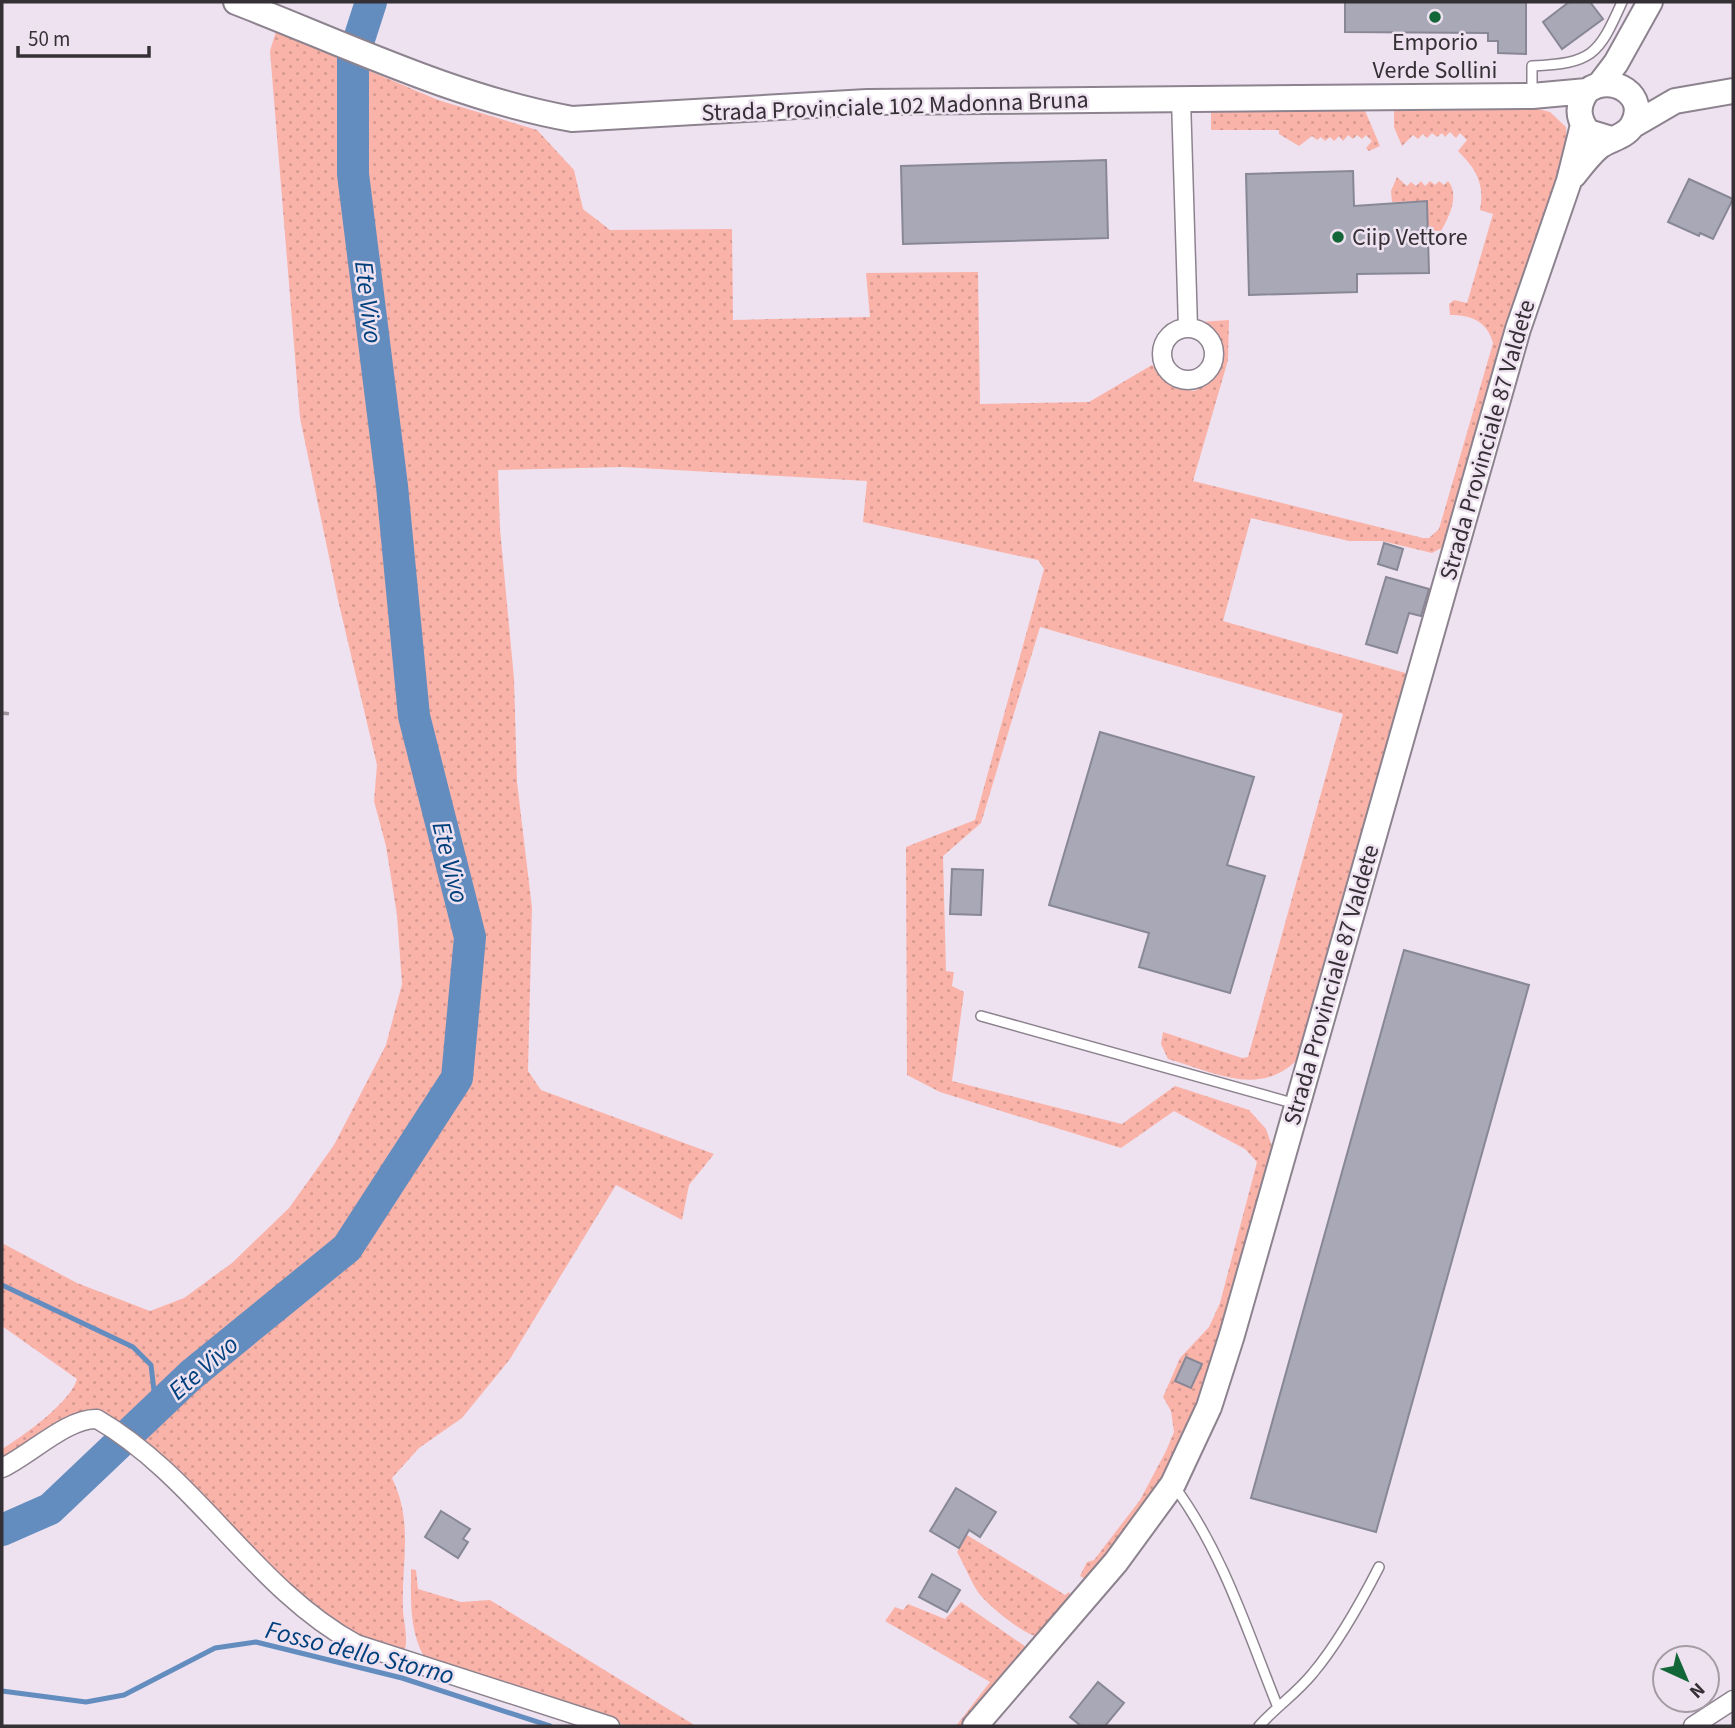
<svg xmlns="http://www.w3.org/2000/svg" width="1735" height="1728" font-family="'Source Sans 3',sans-serif">
<style>
.green{fill:url(#green-dots)}
.lines{fill:none;stroke-linecap:round;stroke-linejoin:round}
.stream{stroke:#648dbf;stroke-width:5}
.river{stroke:#648dbf;stroke-width:32}
.building{fill:#a8a8b7;stroke:#888796;stroke-width:2}
.lane-casing{stroke:#8d838f;stroke-width:12}
.street-casing{stroke:#8d838f;stroke-width:21}
.secondary-casing{stroke:#8d838f;stroke-width:28}
.path{stroke:#9e959f;stroke-width:3.5;stroke-dasharray:7 3.5;stroke-linecap:butt}
.lane{stroke:#fff;stroke-width:9}
.street{stroke:#fff;stroke-width:18}
.secondary{stroke:#fff;stroke-width:24}
.poi-dot{fill:#136637;stroke:#eee2f0;stroke-width:2.5}
.labels{text-anchor:middle;stroke-width:5;stroke-linejoin:round;paint-order:stroke}
.poi-label{font-size:24px;fill:#353035;stroke:#eee2f0}
.street-label{font-size:24px;fill:#353035;stroke:#eee2f0}
.water-label{font-size:26px;font-style:italic;fill:#00407d;stroke:#eee2f0}
</style>
<defs>
<pattern id="green-dots" width="8" height="8" patternUnits="userSpaceOnUse" patternTransform="scale(1.75)"><rect width="8" height="8" fill="#fab3a9"/><path d="M2 2h.1M6 6h.1" fill="none" stroke="#d79a92" stroke-width="1.8" stroke-linecap="round"/></pattern>
</defs>
<rect width="100%" height="100%" fill="#eee2f0"/>
<!-- green -->
<path class="green" d="M276 31 438 100 537 130 574 170 583 209 610 230 732 229 733 320 870 317 866 273 978 272 980 404 1089 402 1152 365 1174 388 1194 391C1216 382 1225 364 1218 341L1199 326V322L1229 320 1228 360 1193 481 1423 538H1429L1439 529 1493 343C1487 321 1471 315 1450 315L1449 304 1454 300 1467 303 1493 214 1480 210C1485 183 1476 169 1458 151L1467 140 1460 133 1456 138 1450 132 1445 137 1442 133 1437 137 1432 133 1427 138 1423 134 1418 139 1413 135 1402 146 1394 127V104L1530 107 1550 112 1566 127 1567 149 1443 547 1432 553 1382 541H1349L1251 518 1223 621 1409 674 1303 1054C1262 1100 1218 1073 1168 1059L1161 1044 1163 1032 1242 1058 1248 1057 1343 714 1040 627 981 823 943 856 946 971 954 972 952 986 964 992 952 1081 1122 1124 1175 1086 1249 1110 1266 1129 1272 1146 1263 1193 1220 1349 1173 1467 1089 1581 1080 1576 1087 1562 1094 1560 1140 1500 1166 1451 1174 1432 1171 1411 1163 1397 1180 1358 1209 1327 1220 1303 1257 1162 1245 1149 1174 1111 1121 1148 940 1092 907 1075 906 847 975 820 1044 569 1038 560 863 522 867 481 622 467 498 470 500 529 514 679 517 782 532 908 528 1071 541 1090 714 1154 689 1185 682 1220 616 1185 510 1359 462 1418 419 1448 392 1478C414 1523 401 1563 403 1611 404 1624 408 1637 405 1649L400 1653 335 1628 100 1416C68 1401 30 1444 2 1458V1449C22 1437 71 1402 77 1379L2 1326V1243L77 1283 150 1311 184 1298 232 1263 289 1208 334 1145 386 1045 402 984 397 915 386 846 374 801 377 765 338 600 300 418 270 51Z
M1211 105 1363 106 1380 146 1369 151 1366 148 1372 141 1366 135 1362 139 1357 135 1353 139 1348 135 1343 141 1339 136 1334 141 1330 137 1325 141 1321 137 1317 140 1312 136 1299 146 1279 134V130H1211Z
M1397 177 1407 186 1411 182 1416 186 1421 181 1425 186 1430 181 1435 185 1439 181 1444 185 1448 181C1460 195 1449 217 1441 231H1428L1427 201 1392 202 1391 191Z
M967 1535 1065 1595 1069 1592 1073 1600 1040 1637C1025 1636 987 1605 978 1592 971 1582 964 1564 957 1552Z
M411 1569 416 1570 418 1589 461 1602 490 1600 696 1726H627L424 1657C409 1629 411 1600 411 1569Z
M961 1602 1029 1649 964 1726H956L990 1682 885 1621 895 1607 903 1610 908 1604 945 1619Z"/>
<g class="lines">
<!-- stream -->
<path class="stream" d="M2 1285 133 1347 151 1365 156 1408
M2 1691 86 1702 124 1695 215 1648 256 1642 402 1678 550 1726"/>
<!-- river -->
<path class="river" d="M2 1530 50 1509 191 1375 347 1248 457 1078 470 937 414 716 392 486 353 174V58L371 2"/>
</g>
<!-- building -->
<path class="building" d="M1345 2H1526V54L1498 53V41H1488V33L1345 32Z
M1569 2H1590L1603 19 1562 49 1543 22Z
M1106 160 1108 238 903 244 901 166Z
M1353 171 1354 206 1427 201 1429 273 1357 274V292L1249 295 1246 174Z
M1689 179 1733 199 1713 239 1700 233 1699 236 1668 222Z
M1384 543 1403 549 1397 570 1378 564Z
M1386 577 1429 589 1421 616 1409 613 1397 653 1366 644Z
M1100 732 1254 777 1227 865 1265 876 1230 993 1139 967 1149 933 1049 905Z
M952 869 983 870 981 915 950 914Z
M1404 950 1529 985 1376 1532 1251 1498Z
M1186 1357 1202 1364 1191 1388 1175 1381Z
M956 1488 996 1512 980 1537 969 1530 959 1548 930 1531Z
M441 1511 470 1529 463 1539 468 1542 458 1558 425 1537Z
M932 1574 960 1590 947 1612 919 1597Z
M1098 1682 1124 1703 1105 1726H1081L1070 1717Z"/>
<g class="lines">
<!-- lane casing -->
<g class="lane-casing">
<path id="lane" d="M1532 94V66C1592 63 1598 56 1622 2
M981 1016 1296 1104
M1174 1486C1222 1551 1247 1630 1277 1705
M1259 1726C1276 1707 1297 1693 1313 1673 1339 1642 1360 1604 1379 1567"/>
</g>
<!-- street casing -->
<g class="street-casing">
<path id="street" d="M1181 99 1188 328
M1162 354a26 26 0 1 1 52 0a26 26 0 1 1-52 0Z
M2 1468C30 1455 67 1418 97 1419 197 1477 255 1589 356 1644L610 1726
M1693 1726 1733 1700"/>
</g>
<!-- secondary casing -->
<g class="secondary-casing">
<path id="secondary" d="M236 2C345 44 455 98 572 119L867 102 1532 96 1587 91
M1600 84 1616 63 1650 2
M1632 126 1675 101 1733 91
M1574 175C1582 165 1590 154 1600 146 1610 139 1625 137 1632 126 1650 96 1612 72 1587 91 1577 105 1577 118 1588 132L1611 139
M975 1726 1116 1562 1173 1484 1209 1407 1232 1335 1518 329 1569 181 1583 125"/>
</g>
<!-- path -->
<path class="path" d="M2 713 11 714"/>
<!-- lane -->
<use href="#lane" class="lane"/>
<!-- street -->
<use href="#street" class="street"/>
<!-- secondary -->
<use href="#secondary" class="secondary"/>
</g>
<!-- markers -->
<g class="poi-dot">
<circle cx="1435" cy="17" r="7"/>
<circle cx="1338" cy="237" r="7"/>
</g>
<g class="labels">
<!-- poi labels -->
<g class="poi-label">
<text x="1435" y="50">Emporio<tspan x="1435" dy="28">Verde Sollini</tspan></text>
<text x="1352" y="245" text-anchor="start">Ciip Vettore</text>
</g>
<!-- street labels -->
<g class="street-label">
<text transform="translate(895 106) rotate(-2)" y="8">Strada Provinciale 102 Madonna Bruna</text>
<text transform="translate(1487 440) rotate(-74)" y="8">Strada Provinciale 87 Valdete</text>
<text transform="translate(1331 985) rotate(-74)" y="8">Strada Provinciale 87 Valdete</text>
</g>
<!-- water labels -->
<g class="water-label">
<text transform="translate(369 302) rotate(83)" y="9">Ete Vivo</text>
<text transform="translate(451 862) rotate(76)" y="9">Ete Vivo</text>
<text transform="translate(203 1367) rotate(-41)" y="9">Ete Vivo</text>
<text transform="translate(360 1652) rotate(14)" y="9">Fosso dello Storno</text>
</g>
</g>
<!-- border -->
<rect width="1735" height="1728" fill="none" stroke="#353035" stroke-width="7"/>
<!-- north arrow -->
<g transform="translate(1686 1679) rotate(136)"><circle r="33" fill="#eee2f0" stroke="#a49ba5" stroke-width="2"/>
<path d="M0-5L12 26L0 18L-12 26Z" fill="#136637"/>
<text y="-10" font-size="19" font-weight="bold" text-anchor="middle" fill="#353035">N</text>
</g>
<!-- scale -->
<path d="M18 46v10h131v-10" fill="none" stroke="#353035" stroke-width="3.5"/>
<text x="28" y="46" font-size="21" fill="#353035" stroke="#eee2f0" stroke-width="5" paint-order="stroke">50 m</text>
</svg>
